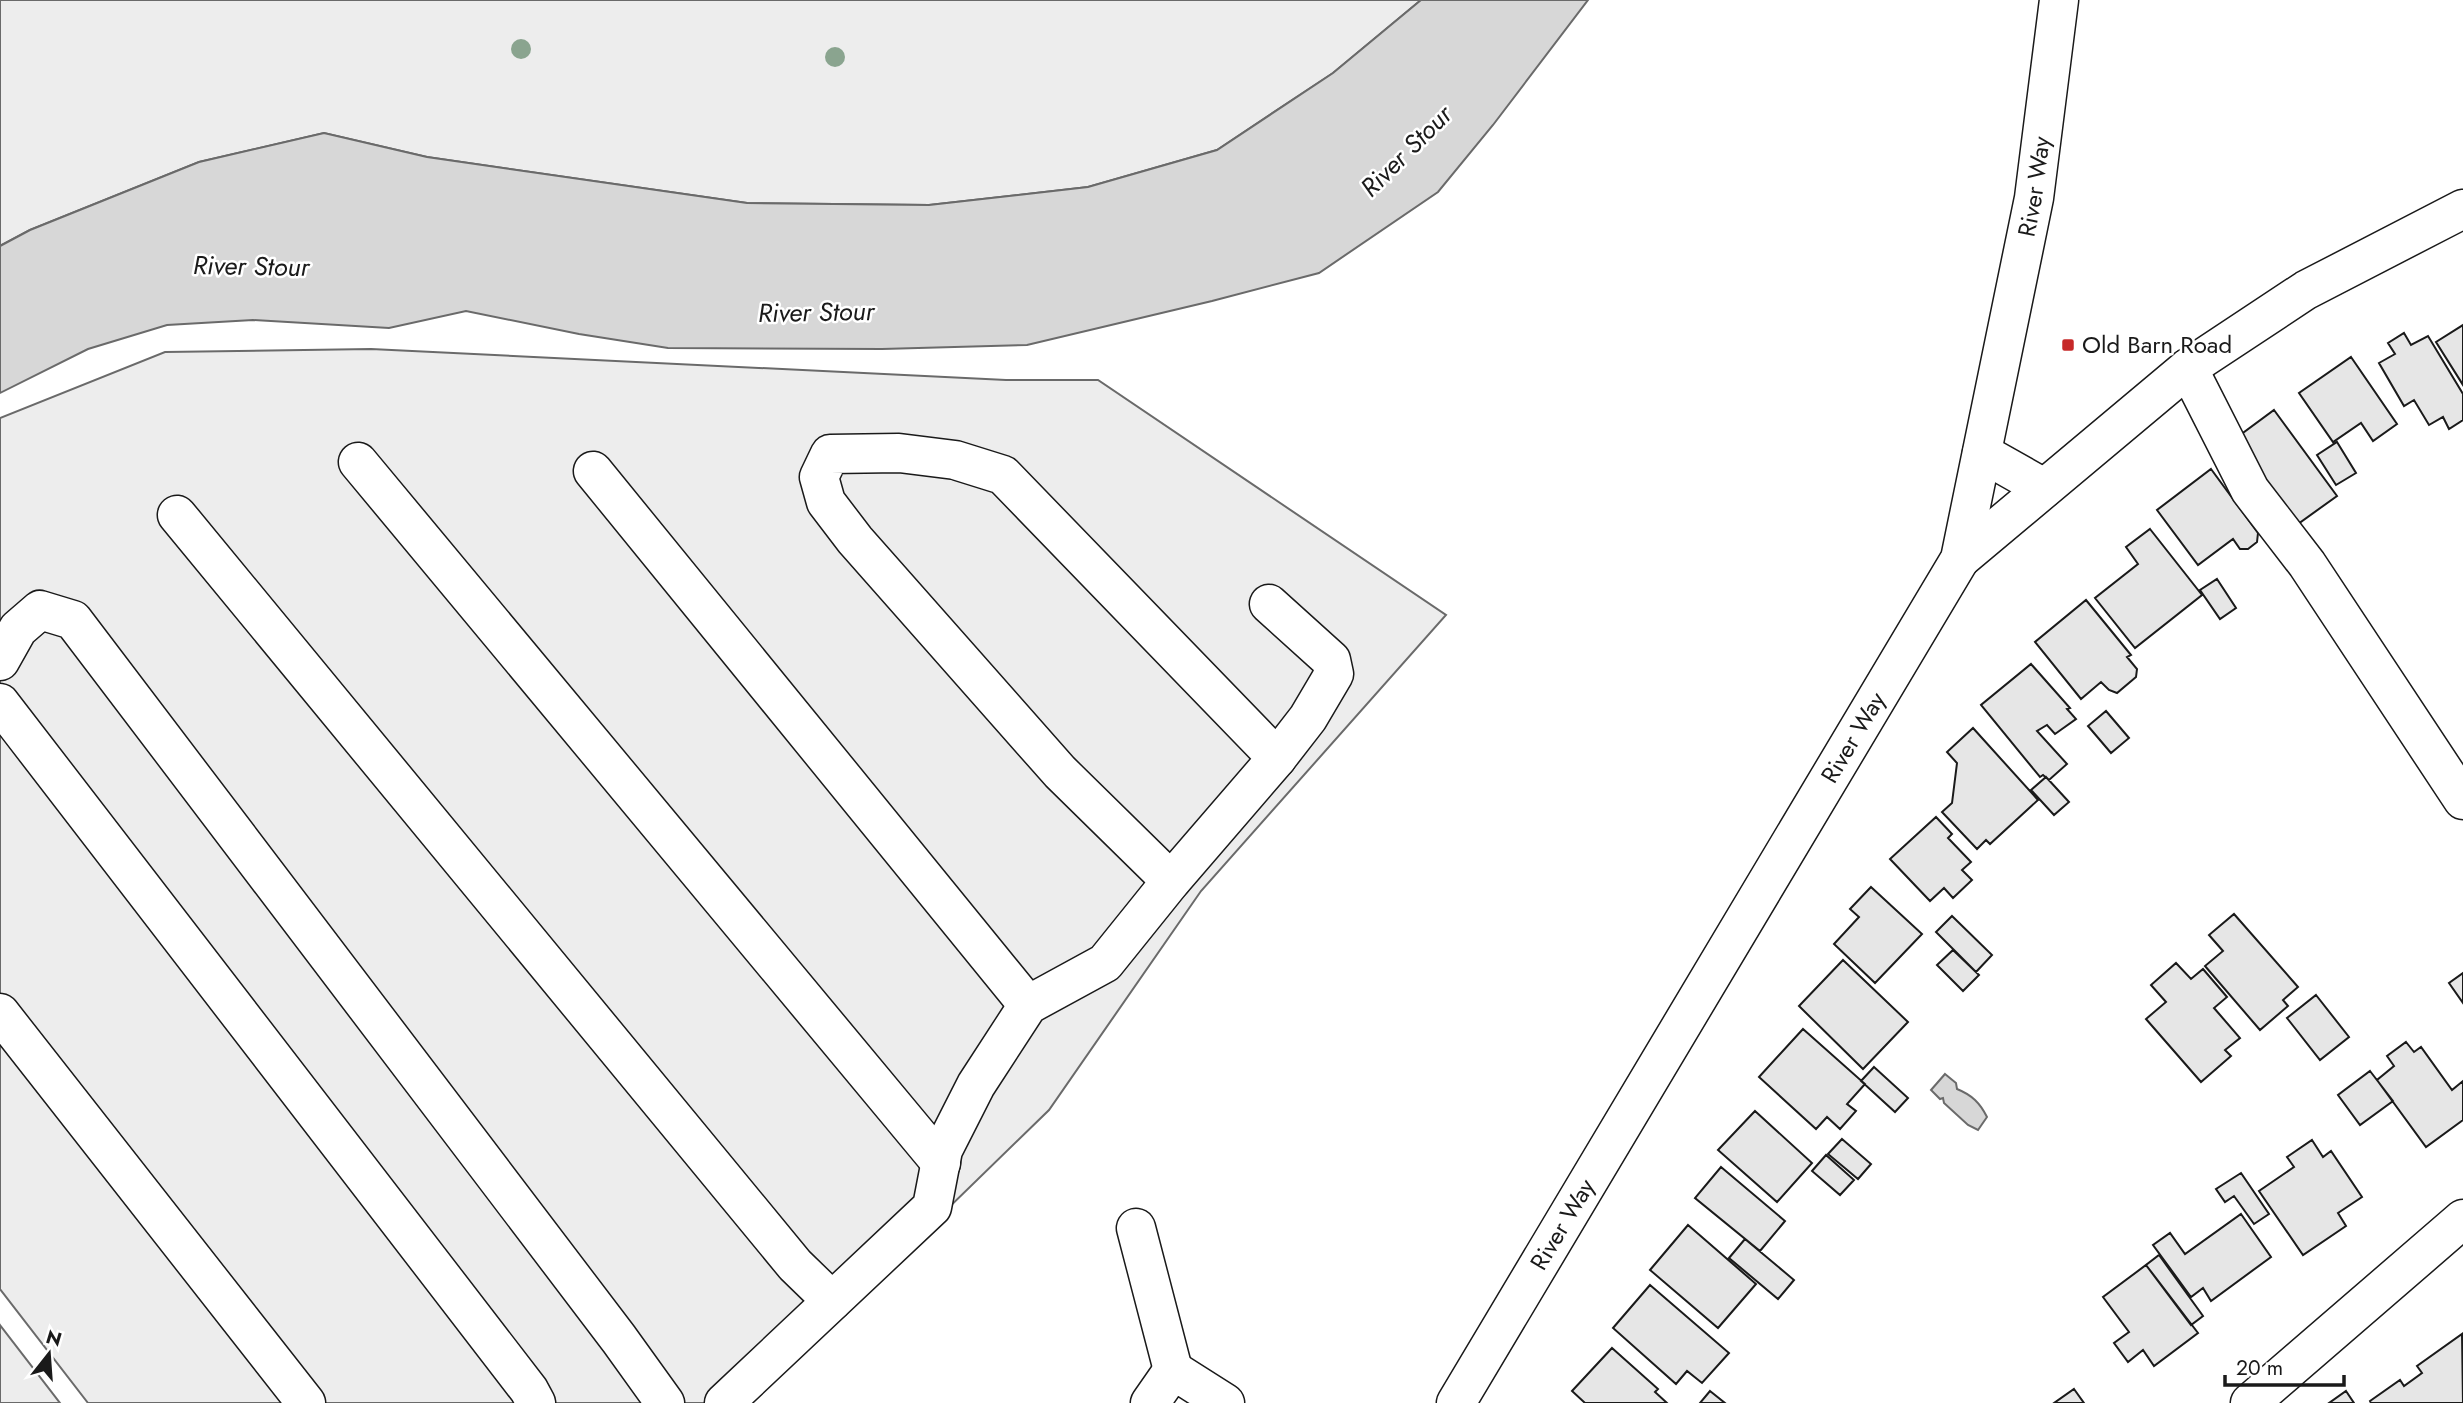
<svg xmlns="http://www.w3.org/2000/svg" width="2463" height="1403" font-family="Jost,sans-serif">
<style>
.built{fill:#ededed;stroke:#6a6a6a;stroke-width:2}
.water{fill:#d7d7d7;stroke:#6a6a6a;stroke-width:2}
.building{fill:#e6e6e6;stroke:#1a1a1a;stroke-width:2}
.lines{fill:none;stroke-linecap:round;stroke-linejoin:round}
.minor-casing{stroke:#1a1a1a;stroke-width:41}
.minor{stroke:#fff;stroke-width:38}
.tree{fill:#8aa48f}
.poi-dot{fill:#c62828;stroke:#fff;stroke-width:2.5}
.labels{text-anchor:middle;stroke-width:5;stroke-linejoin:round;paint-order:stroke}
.street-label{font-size:24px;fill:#1a1a1a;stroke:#fff}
.poi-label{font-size:24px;fill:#1a1a1a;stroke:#fff;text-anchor:start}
.water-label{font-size:26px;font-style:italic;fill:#1a1a1a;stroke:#fff}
</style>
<rect width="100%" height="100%" fill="#fff"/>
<!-- built -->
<path class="built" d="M0 0H1421L1333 73 1217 150 1088 187 929 205 747 203 427 157 324 133 199 162 30 230 0 246Z
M371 349 1006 380H1098L1446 615 1201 891 1049 1110 748 1403H88L0 1289V418L165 352Z
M0 1325 60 1403H0Z"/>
<!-- water -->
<path class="water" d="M1421 0H1588L1493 125 1438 192 1319 273 1212 301 1027 345 882 349 668 348 579 334 466 311 389 328 253 320 167 325 88 349 0 393V246L30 230 199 162 324 133 427 157 747 203 929 205 1088 187 1217 150 1333 73Z
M1945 1074 1956 1083 1957 1089C1972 1095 1980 1103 1987 1117L1978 1130 1968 1125 1944 1103 1943 1098 1940 1099 1931 1090Z"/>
<!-- building -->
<path class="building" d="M2463 325V385L2436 342Z
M2404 333 2411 345 2428 336 2463 394V420L2449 429 2443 417 2429 425 2414 400 2404 406 2379 363 2395 354 2388 343Z
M2351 357 2397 424 2373 441 2361 423 2333 442 2299 393Z
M2274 410 2337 496 2291 529 2228 444Z
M2337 442 2356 473 2336 485 2317 455Z
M2211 469 2258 533 2257 542 2248 549H2240L2233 539 2198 565 2157 510Z
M2150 529 2202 595 2135 648 2095 598 2138 564 2126 547Z
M2217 579 2236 608 2220 619 2200 590Z
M2086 600 2131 655 2127 657 2137 669 2136 677 2117 693 2109 690 2101 682 2081 699 2035 642Z
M2031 664 2070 708 2067 709 2076 719 2055 734 2047 725 2037 731 2067 764 2049 780 2043 775 2040 777 1981 705Z
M2106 711 2129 738 2111 753 2088 726Z
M1973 728 2038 800 1990 844 1986 840 1977 849 1942 812 1952 803 1957 763 1947 752Z
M2046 777 2069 802 2054 815 2031 790Z
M1936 817 1952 834 1948 838 1971 862 1962 870 1972 880 1953 898 1944 888 1930 901 1890 859Z
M1871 887 1922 934 1875 983 1834 944 1859 917 1850 909Z
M2234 914 2298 987 2283 1000 2288 1006 2260 1030 2205 966 2223 951 2209 935Z
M1952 916 1992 955 1976 972 1936 932Z
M1953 950 1979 975 1963 991 1937 965Z
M1843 960 1908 1022 1863 1069 1799 1006Z
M2176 963 2191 979 2203 969 2227 997 2214 1008 2240 1038 2225 1050 2231 1056 2201 1082 2146 1019 2166 1002 2151 985Z
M2463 973V1003L2449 983Z
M2316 995 2349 1037 2320 1060 2287 1018Z
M1803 1029 1865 1084 1847 1104 1856 1111 1840 1129 1827 1117 1816 1129 1759 1077Z
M2406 1042 2414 1052 2421 1047 2452 1090 2463 1081V1120L2426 1147 2377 1080 2394 1066 2387 1056Z
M1874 1067 1908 1098 1895 1112 1861 1081Z
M2370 1071 2393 1101 2360 1125 2338 1095Z
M1755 1111 1812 1163 1777 1202 1718 1150Z
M1842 1139 1871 1164 1858 1179 1828 1154Z
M2312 1140 2323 1157 2331 1151 2362 1197 2338 1213 2346 1226 2303 1255 2259 1191 2294 1167 2287 1157Z
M1826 1155 1854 1180 1840 1195 1812 1171Z
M1721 1167 1785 1221 1760 1251 1695 1198Z
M2241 1173 2269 1214 2254 1224 2234 1196 2225 1202 2216 1189Z
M2241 1214 2271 1257 2211 1301 2203 1288 2191 1297 2153 1245 2170 1233 2185 1254Z
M1688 1225 1756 1284 1718 1328 1650 1270Z
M1745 1239 1794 1280 1778 1299 1729 1258Z
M2159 1255 2203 1316 2191 1325 2146 1265Z
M2146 1265 2198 1333 2154 1366 2143 1350 2128 1362 2114 1343 2129 1332 2103 1297Z
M1650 1285 1729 1353 1702 1383 1687 1371 1676 1384 1613 1328Z
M2462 1334 2463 1403H2371L2370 1401 2400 1380 2404 1386 2422 1373 2417 1366Z
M1612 1348 1658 1389 1655 1392 1667 1403H1585L1572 1391Z
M2074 1389 2084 1403H2054Z
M1710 1391 1725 1403H1700Z
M2346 1391 2354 1403H2329Z"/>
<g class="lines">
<!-- minor casing -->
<g class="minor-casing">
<g id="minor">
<path d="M2188 368 2250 490 2307 564 2463 800"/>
<path d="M1982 453 2044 488"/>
<path d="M358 462 941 1163"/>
<path d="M593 471 1028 1005"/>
<path d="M177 515 795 1265 832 1301"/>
<path d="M1960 559 2188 368 2306 290 2463 209"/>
<path d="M0 661 18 629 40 610 73 620 619 1339 665 1403"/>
<path d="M0 703 529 1390 536 1403"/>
<path d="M1171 881 1060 772 855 540 826 502 819 477 830 454 899 453 955 460 1003 475 1277 758"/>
<path d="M0 1013 306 1403"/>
<path d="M1136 1228 1173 1370"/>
<path d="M724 1403 932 1207 943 1150 976 1085 1028 1005 1105 963 1171 881 1277 758 1308 718 1334 674 1331 660 1269 604"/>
<path d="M1150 1403 1173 1370 1225 1403"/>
<path id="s1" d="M1456 1403 1960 559 2034 198 2059 0"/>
<path d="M2250 1403 2463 1219"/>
</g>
</g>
<!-- minor -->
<use href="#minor" class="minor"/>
</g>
<!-- trees -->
<g class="tree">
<circle cx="521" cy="49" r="10"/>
<circle cx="835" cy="57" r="10"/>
</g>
<!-- markers -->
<rect class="poi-dot" x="2061" y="338" width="14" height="14" rx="3.5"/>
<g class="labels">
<!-- street labels -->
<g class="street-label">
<text dy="8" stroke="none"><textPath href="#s1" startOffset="1363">River Way</textPath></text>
<text dy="8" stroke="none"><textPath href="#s1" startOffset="775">River Way</textPath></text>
<text dy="8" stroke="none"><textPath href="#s1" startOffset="208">River Way</textPath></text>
</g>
<!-- poi labels -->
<g class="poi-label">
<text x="2082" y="353">Old Barn Road</text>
</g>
<!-- water labels -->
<g class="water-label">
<text transform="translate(1406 151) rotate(-45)" y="9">River Stour</text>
<text transform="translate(251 266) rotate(1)" y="9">River Stour</text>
<text transform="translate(816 312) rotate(-1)" y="9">River Stour</text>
</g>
</g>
<!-- north arrow -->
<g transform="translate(49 1354) rotate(17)" stroke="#ffffff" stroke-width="5" paint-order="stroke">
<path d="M0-5L12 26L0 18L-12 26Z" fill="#1a1a1a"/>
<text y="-10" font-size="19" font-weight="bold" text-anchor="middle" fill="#1a1a1a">N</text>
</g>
<!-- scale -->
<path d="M2225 1375v10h119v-10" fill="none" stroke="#1a1a1a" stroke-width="3.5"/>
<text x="2236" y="1375" font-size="21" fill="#1a1a1a" stroke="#ffffff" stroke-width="5" paint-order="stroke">20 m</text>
</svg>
